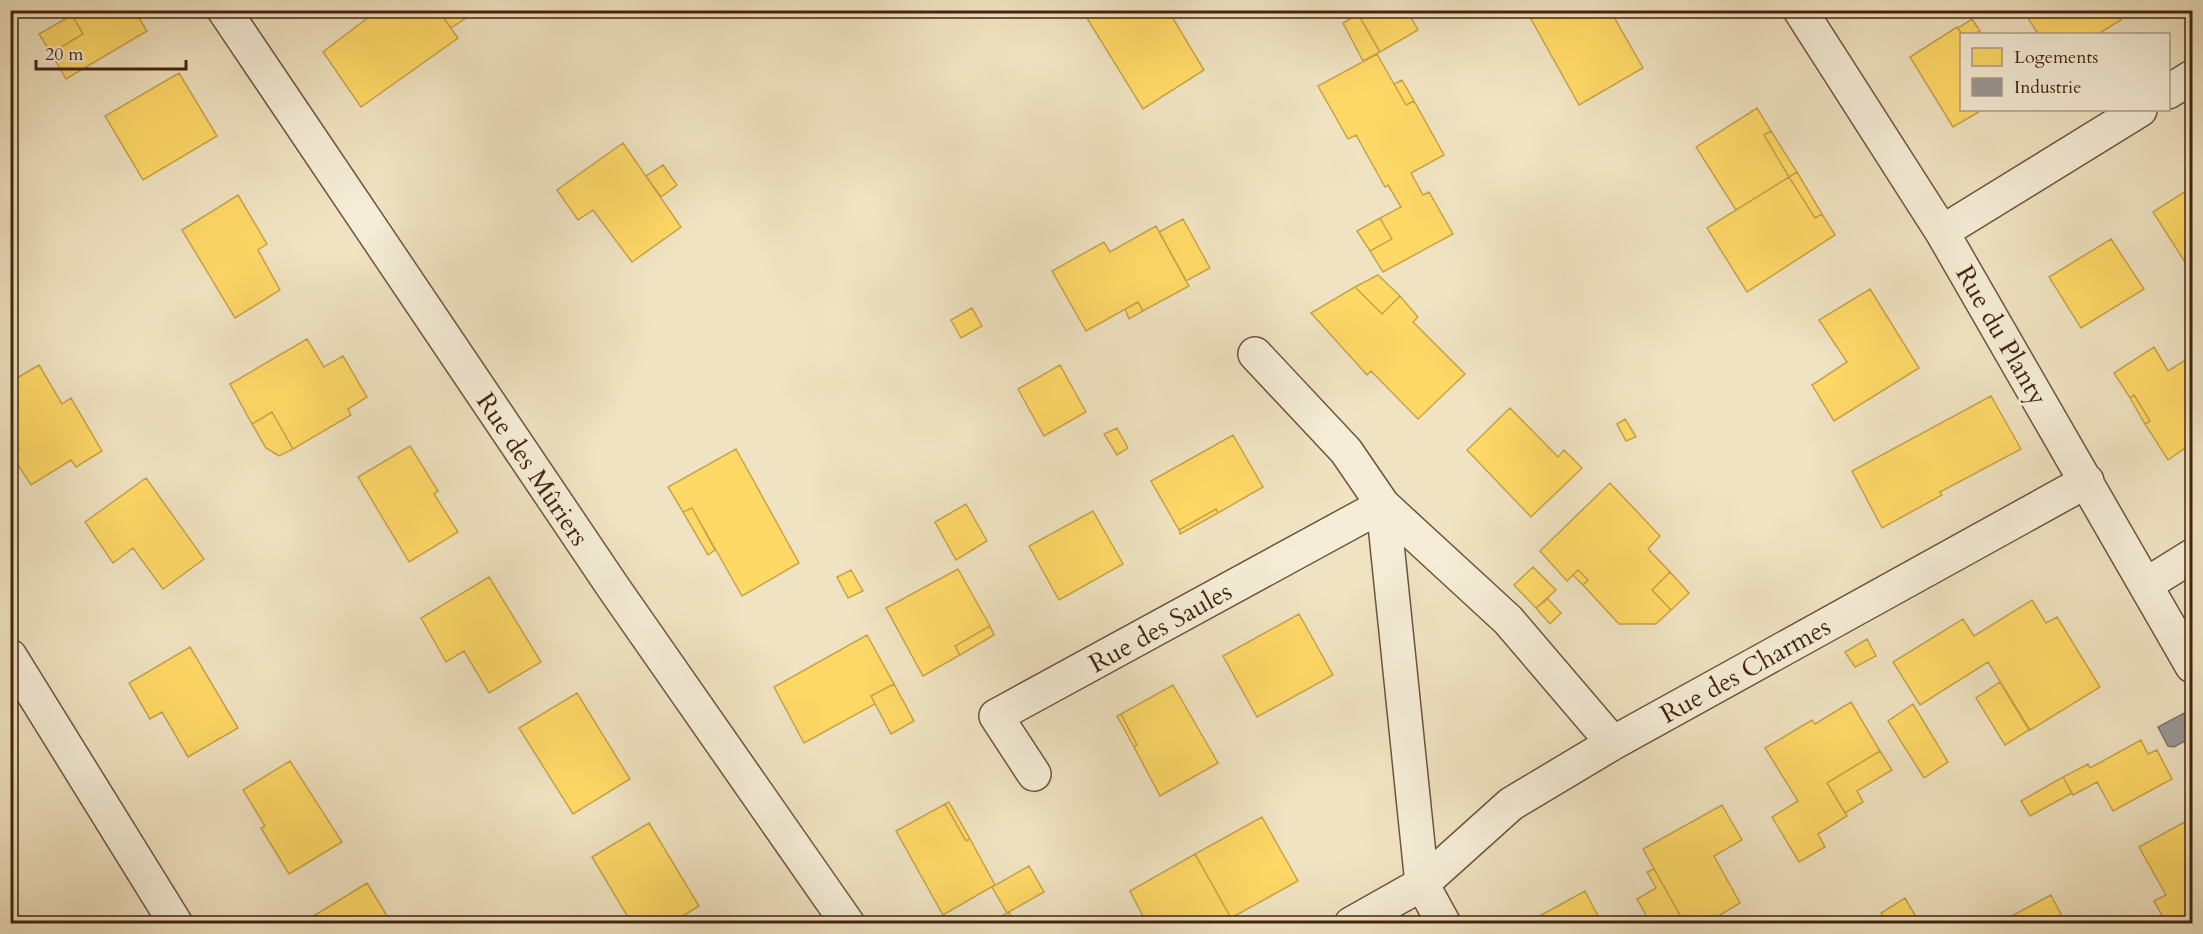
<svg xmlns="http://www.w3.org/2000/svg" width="2203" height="934" font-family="Cardo,serif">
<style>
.homes{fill:#ffd966;stroke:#c7a34c;stroke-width:1.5}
.industry{fill:#999;stroke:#807670;stroke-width:1.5}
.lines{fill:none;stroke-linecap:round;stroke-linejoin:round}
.minor-casing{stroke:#6f543c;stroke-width:36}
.minor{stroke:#f5edd7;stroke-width:33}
.labels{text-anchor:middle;stroke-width:6;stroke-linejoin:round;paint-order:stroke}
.street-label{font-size:26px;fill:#44240f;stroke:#f5edd7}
</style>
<rect width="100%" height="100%" fill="#f0e3c1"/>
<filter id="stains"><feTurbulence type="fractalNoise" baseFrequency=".00333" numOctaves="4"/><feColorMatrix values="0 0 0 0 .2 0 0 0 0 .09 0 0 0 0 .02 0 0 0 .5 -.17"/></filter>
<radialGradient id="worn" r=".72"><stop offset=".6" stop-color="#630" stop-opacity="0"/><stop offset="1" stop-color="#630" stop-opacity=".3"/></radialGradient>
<!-- homes -->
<path class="homes" d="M69 10H134L147 31 66 79 51 53 83 34Z
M378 10H438L458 38 361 107 323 52Z
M438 10H488L479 17 475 12 451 28Z
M1091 10H1168L1204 70 1143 109 1085 15Z
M1363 10H1407L1418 30 1380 52 1358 14Z
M1526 10H1610L1643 68 1579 105Z
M2023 10H2115L2121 20 2098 34H2038Z
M1358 14 1380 52 1363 61 1343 23Z
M72 15 83 34 51 53 39 34Z
M1972 19 1980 31 1974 34H1962L1958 28Z
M1957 27 1962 34V110H1982L1953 127 1910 57Z
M1377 54 1406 105 1414 101 1444 155 1411 173 1423 195 1429 192 1453 234 1383 272 1370 251 1392 239 1380 218 1401 207 1388 185 1385 187 1356 135 1348 139 1318 86Z
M179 73 217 136 143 180 105 116Z
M1402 80 1414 101 1406 105 1394 84Z
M1757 108 1771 131 1764 135 1789 177 1736 210 1696 147Z
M1771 131 1797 172 1789 177 1764 135Z
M623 143 681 227 632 262 593 210 578 220 557 190Z
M663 165 677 185 661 197 646 176Z
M1797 172 1822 214 1815 218 1789 177Z
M1789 177 1815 218 1822 214 1835 235 1747 292 1707 228Z
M2192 187V269L2190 270 2153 212Z
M238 195 267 244 258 250 280 290 235 318 182 230Z
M1380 218 1392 239 1370 251 1357 231Z
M1183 219 1210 268 1186 281 1159 232Z
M1156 226 1189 286 1143 311 1138 302 1086 331 1052 271 1104 242 1110 252Z
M2111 239 2144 289 2081 328 2049 277Z
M1378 275 1400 296 1382 314 1355 287Z
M1355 287 1382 314 1400 296 1418 317 1413 322 1465 374 1418 419 1371 371 1367 375 1311 313Z
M1870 289 1919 368 1834 421 1812 385 1847 362 1819 320Z
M1138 302 1143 311 1129 319 1125 309Z
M972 308 982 326 961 338 951 320Z
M307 339 324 367 343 356 367 397 348 409 351 415 293 449 272 412 252 424 230 384Z
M2154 347 2168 371 2192 356V412L2185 417 2192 430V443L2168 460 2145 424 2150 421 2134 395 2130 398 2114 373Z
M39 365 62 404 71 398 102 451 76 467 71 460 31 485 11 454 19 449 10 436V382Z
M1060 365 1086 412 1044 436 1018 389Z
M2134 395 2150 421 2145 424 2130 398Z
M1991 396 2021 449 1940 492 1942 495 1882 528 1852 471Z
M1510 408 1558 457 1564 450 1582 468 1531 517 1467 450Z
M272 412 293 449 279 456 266 448 252 424Z
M1625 419 1636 437 1626 441 1617 424Z
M1117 428 1128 448 1117 455 1104 434Z
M1233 435 1263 487 1218 513 1216 509 1179 530 1151 481Z
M410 446 438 491 434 494 458 532 409 562 358 477Z
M736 449 799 563 742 596 692 508 683 512 668 487Z
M146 478 204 559 163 589 133 548 113 563 85 522Z
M1610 483 1660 536 1648 549 1670 572 1652 590 1671 610 1656 624H1619L1583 585 1588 580 1578 570 1567 581 1540 551Z
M966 504 987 541 956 560 935 522Z
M692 508 715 550 708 555 683 512Z
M1216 509 1218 513 1180 534 1179 530Z
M1093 511 1123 564 1059 600 1029 546Z
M1533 567 1556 590 1536 608 1514 585Z
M958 569 990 626 955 646 960 655 923 676 886 608Z
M851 570 863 591 848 598 837 577Z
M1578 570 1588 580 1583 585 1573 575Z
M1670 572 1689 593 1671 610 1652 590Z
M489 577 541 662 489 693 464 651 446 662 421 618Z
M1548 599 1561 613 1550 624 1536 608Z
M2032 600 2046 623 2057 617 2100 687 2030 730 1988 662 1920 705 1893 662 1963 619 1974 636Z
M1299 614 1333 675 1257 717 1223 656Z
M990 626 994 635 960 655 955 646Z
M867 635 894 684 871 696 875 704 804 743 774 687Z
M1867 639 1876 656 1855 667 1845 652Z
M190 647 238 728 188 757 162 712 150 719 129 683Z
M2000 682 2029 730 2005 745 1976 698Z
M894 684 914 721 891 734 871 696Z
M1173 685 1218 763 1160 796 1134 747 1137 745 1121 714Z
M577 693 630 779 573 814 519 728Z
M1851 702 1880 751 1827 783 1847 816 1818 834 1825 847 1799 862 1772 817 1798 801 1765 748 1812 720 1815 724Z
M1913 704 1948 762 1924 778 1888 721Z
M1121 714 1137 745 1134 747 1117 716Z
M2141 740 2148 754 2157 750 2172 779 2113 811 2097 782 2073 795 2063 777 2088 764 2090 768Z
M1880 751 1892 770 1857 791 1863 802 1845 813 1827 783Z
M290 761 342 842 289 874 261 828 265 826 243 790Z
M2063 777 2072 793 2030 816 2021 801Z
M949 802 961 823 970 839 966 841 945 804Z
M945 804 966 841 970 839 995 885 943 915 896 831Z
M1722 805 1742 840 1714 856 1740 903 1705 924H1685L1643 849Z
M1262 817 1298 881 1231 918 1195 854Z
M2192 818V924H2167L2154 901 2166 895 2139 847Z
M649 823 699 906 670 924H632L592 857Z
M1195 854 1231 918 1221 924H1147L1130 891Z
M1029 866 1044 892 1007 913 992 887Z
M1654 869 1685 924H1651L1637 899 1656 888 1647 872Z
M367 883 392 924H310L307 920Z
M1585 891 1602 924H1525Z
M2051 895 2066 924H1997Z
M1905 898 1916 917 1904 924H1887L1881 913Z
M1009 912 1014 922 994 924 992 921Z"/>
<!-- industry -->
<path class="industry" d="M2192 709V737L2174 747 2168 746 2158 727Z"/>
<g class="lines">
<!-- minor casing -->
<g class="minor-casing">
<path id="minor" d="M224 10 613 587 848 924
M1800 10 1942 232 2192 666
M2168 92 2192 77
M1942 232 2140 110
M1255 354 1346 451 1383 505 1422 884 1444 924
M2147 584 2192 556
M10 656 176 924
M1034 774 996 716 1383 505 1508 620 1613 743
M1351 924 1422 884 1511 804 1613 743 2087 481"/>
</g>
<!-- minor -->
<use href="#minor" class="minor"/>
</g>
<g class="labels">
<!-- street labels -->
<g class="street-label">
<text transform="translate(2002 335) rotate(60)" y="9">Rue du Planty</text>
<text transform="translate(533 469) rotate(56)" y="9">Rue des Mûriers</text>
<text transform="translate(1160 627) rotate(-29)" y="9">Rue des Saules</text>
<text transform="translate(1745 670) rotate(-29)" y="9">Rue des Charmes</text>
</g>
</g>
<!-- margin -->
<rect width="2203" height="934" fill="none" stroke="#f0e3c1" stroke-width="36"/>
<rect x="12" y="12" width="2179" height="910" fill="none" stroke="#44240f" stroke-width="3"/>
<rect x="18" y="18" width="2167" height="898" fill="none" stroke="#44240f" stroke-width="1.5"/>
<!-- legend -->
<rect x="1960" y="33" width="210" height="78" fill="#f5edd7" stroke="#ae9d87" stroke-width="1.5"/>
<rect x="1972" y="48" width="30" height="18" fill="#ffd966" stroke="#ae9d87" stroke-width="1.5"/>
<text x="2014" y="63" font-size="18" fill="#44240f">Logements</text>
<rect x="1972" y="78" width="30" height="18" fill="#999999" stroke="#ae9d87" stroke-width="1.5"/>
<text x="2014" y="93" font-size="18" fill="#44240f">Industrie</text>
<!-- scale -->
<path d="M36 60v9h150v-9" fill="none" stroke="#44240f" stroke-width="3"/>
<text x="45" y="60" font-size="18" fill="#44240f" stroke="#f5edd7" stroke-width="4.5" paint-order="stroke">20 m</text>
<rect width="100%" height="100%" filter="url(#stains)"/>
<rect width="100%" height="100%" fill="url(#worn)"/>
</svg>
